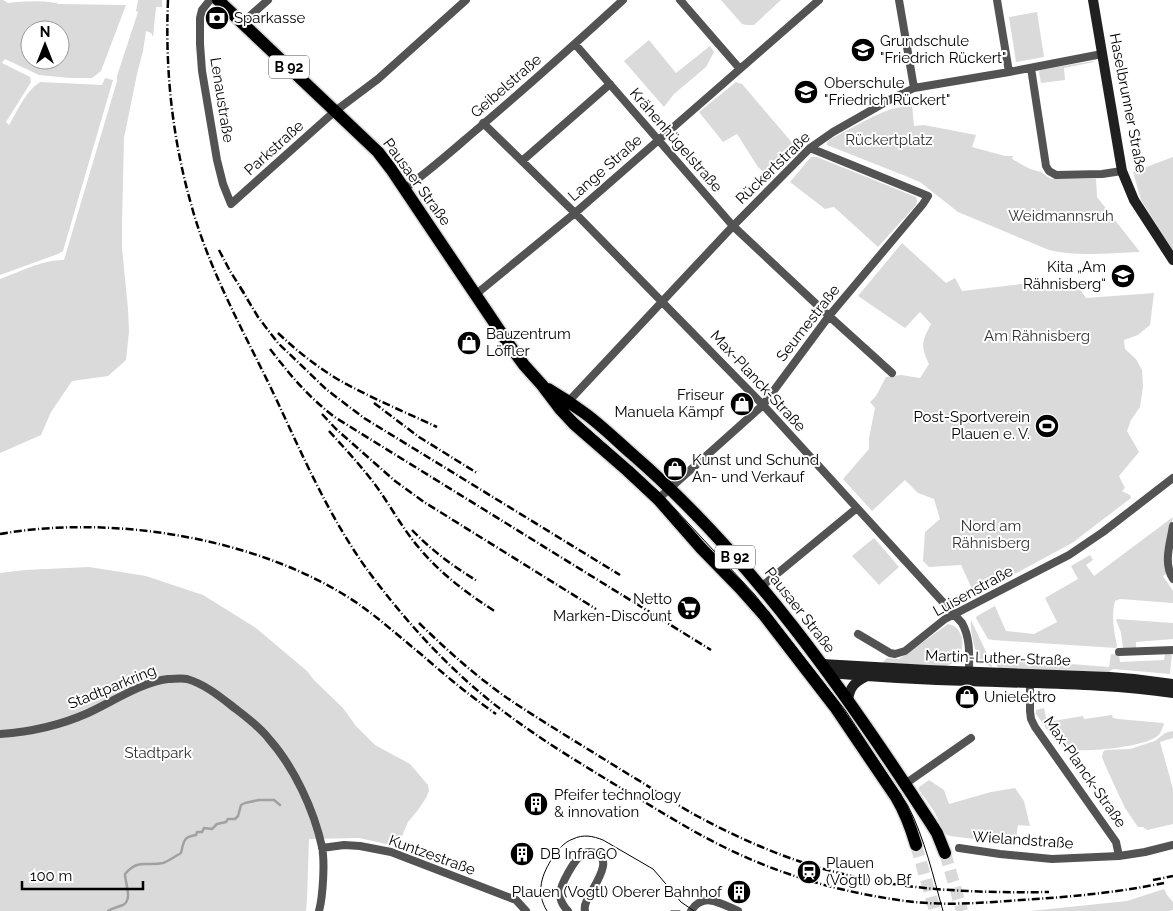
<svg xmlns="http://www.w3.org/2000/svg" width="1173" height="911" font-family="Raleway,sans-serif">
<style>
.green{fill:#dadada;fill-rule:evenodd}
.lines{fill:none;stroke-linecap:round;stroke-linejoin:round}
.stream{stroke:#a1a1a1;stroke-width:2.5}
.primary-tunnel{stroke:#d9d9d9;stroke-width:12;stroke-dasharray:12 6;stroke-linecap:butt}
.primary-casing{stroke:#dbdbdb;stroke-width:15}
.street{stroke:#535353;stroke-width:8}
.secondary{stroke:#202020;stroke-width:10}
.primary{stroke:#000;stroke-width:12}
.tram{stroke:#000;stroke-width:1}
.rail{stroke:#000;stroke-width:2.5;stroke-dasharray:8 2.5 1 2.5;stroke-linecap:butt}
.labels{text-anchor:middle;stroke-width:4;stroke-linejoin:round;paint-order:stroke}
.shield{fill:#fff;stroke:#4c4c4c;stroke-width:1}
.shield-label{font-size:14px;font-weight:bold;fill:#000}
.poi-label{font-size:15px;fill:#000;stroke:#fff;text-anchor:start}
.street-label{font-size:15px;fill:#000;stroke:#fff}
.park-label{font-size:15px;fill:#313131;stroke:#fff}
</style>
<rect width="100%" height="100%" fill="#fff"/>
<!-- green -->
<path class="green" d="M0 0H3L8 3C23 1 47 0 59 4L126 5 101 71 92 78H70L39 75 5 59 2 63 30 77 31 82 6 122 9 125C18 110 25 92 40 82L102 85 105 78 113 80 63 251 58 254 0 275ZM30 30H60V60H30Z
M138 0H162V7H156L153 37 151 33 146 31 143 51 137 74 124 138 122 224V248L128 309 129 332 126 360 108 376 72 381 51 412 41 435 0 453V279C19 272 45 259 64 260L117 81V76L138 12 136 11Z
M721 0H781L754 25H746L742 24Z
M1037 12 1044 57 1016 62 1009 17Z
M649 40 676 73 710 46 714 52 706 67 674 94 664 107 624 61Z
M1093 61 1094 62 1064 68 1065 80 1041 83 1039 72 1040 70Z
M736 82 742 84 795 146 794 151 769 177 758 167 737 134 723 142 699 112Z
M912 105 914 126 924 125 976 135 972 147 1005 156H1013L1012 159 1030 169 1041 172 1051 179H1096L1097 197 1140 252C1110 253 1078 257 1049 250L958 212 920 182 903 175 827 145V143L829 140 874 116 891 109Z
M811 157H817L916 197 917 201 916 205 878 247 834 207 825 209 790 182Z
M1173 157V251L1141 200 1133 172Z
M902 243 946 283 955 278 962 291 1072 278 1086 298 1154 293 1150 325 1138 335 1124 340 1125 349 1136 359 1142 370 1143 387 1140 407 1131 420 1127 431 1139 452 1119 476 1125 488 1122 491 1130 495 1131 498 1072 543 981 592 977 589 973 591 961 565 929 567 923 561 925 532 940 519 934 499 918 493 905 480 872 511 843 479 869 449V438L875 408 870 402 876 396 886 377 901 375 920 378 929 364C920 345 922 341 931 324L920 312 905 328 858 296Z
M1173 517 1171 526 1168 573 1163 576 1173 591V603L1120 599 1115 601C1111 616 1114 631 1117 646L1116 648 993 640 988 639 976 618 977 616 995 606 1006 631 1034 634 1057 622 1045 598 1078 579 1071 566 1090 555 1093 560 1086 565 1094 576Z
M874 538 899 567 879 585 852 556Z
M89 567 146 576 203 595 256 628 307 671 314 680 343 708 356 726 375 745 410 764 428 785 429 791 426 798 418 810 408 822 399 843 396 846 359 838 309 839 307 899 306 911H0V573L25 570Z
M1116 619 1173 623V639L1136 642V648H1123L1121 633Z
M971 620 989 658 992 667C987 665 982 663 979 658 974 649 970 630 971 620Z
M948 624C965 627 966 650 956 660 953 663 949 665 946 666L882 663 887 658 899 659Z
M1172 653 1170 674 1113 669 1109 672 999 668 997 666 995 658 1109 667 1111 654 1119 655 1120 662 1164 660 1165 654Z
M1044 708 1047 722 1083 716 1084 719 1112 715 1113 718 1118 719 1163 723 1164 724C1162 729 1161 734 1156 737 1142 747 1084 753 1067 749 1056 746 1043 723 1036 714V710Z
M1173 731V738L1160 742 1173 789V824L1147 830 1143 827H1138L1125 808 1105 765 1102 757 1103 752 1105 750 1130 749 1155 741 1165 733Z
M929 780 944 790 949 804 991 792 1015 788 1024 801 1030 826 1018 825 1015 844 950 836 945 834 934 811 919 790V787Z
M1164 889 1167 895 1173 902V910L1169 911H1030L1127 901Z"/>
<g class="lines">
<!-- stream -->
<path class="stream" d="M108 911C113 908 118 907 123 905 133 900 125 883 125 874 139 858 146 867 163 863 169 861 175 856 181 853 184 841 183 837 196 835L197 832H202L204 828 212 829 217 824 226 822 228 819H235L238 816 241 805 245 803 259 800H274L280 805"/>
<!-- primary-tunnel -->
<path class="primary-tunnel" d="M916 845 935 911
M945 853 962 911"/>
<!-- primary casing -->
<g class="primary-casing">
<path id="primary" d="M218 0 378 152 391 169 508 343 524 365 542 385 561 410 574 424 628 471 658 499 701 548 740 588 764 615 835 707 896 797C905 812 911 828 916 845
M548 389C560 396 572 404 583 412 600 424 616 440 632 454 752 558 844 690 930 822L937 833 945 853"/>
</g>
<!-- street -->
<path class="street" d="M210 0 202 10 200 18V44L202 71 217 160 223 184 231 204 334 112 378 79 466 0
M680 0 740 69
M899 0 914 88
M997 0 1009 72
M242 23 268 0
M575 44 733 226 829 316 892 373
M1031 68 1046 166 1049 171 1056 175 1102 174 1122 171
M483 123 575 213 763 405 962 623C971 639 969 657 969 675
M522 161 610 84
M404 189C431 170 456 147 481 126 529 85 576 43 623 0
M475 295 575 213 819 0
M567 403 733 226 810 148 833 132 891 99 914 88 1009 72 1102 54
M658 499 763 405 829 316 923 204 928 196 810 148
M1173 526C1170 544 1163 563 1173 579
M761 587 857 508
M858 634 890 653 895 654 905 651 945 619 1069 555 1103 532 1173 478
M1119 652 1173 650
M1030 678V711L1031 719 1035 727 1116 842 1119 856
M0 734C30 732 61 725 88 713 112 702 142 682 168 679 174 679 182 678 187 679 204 684 218 695 232 706 245 716 259 726 269 739 294 767 314 810 322 847 325 862 323 896 319 911
M905 784 971 738
M322 848 344 845 360 846 391 852 516 900 526 911
M959 848 1000 854 1052 859 1119 856 1145 852 1173 845
M568 911C563 906 560 901 560 894 560 885 575 858 583 854 585 852 588 852 590 852 619 855 592 888 587 900 585 904 584 907 585 911
M691 911C703 891 722 904 738 911"/>
<!-- secondary -->
<path class="secondary" d="M1093 0 1122 171 1134 200 1173 260
M822 664 928 670 1110 677 1134 679 1173 684
M829 673C875 677 922 680 969 681 1037 684 1105 683 1173 693
M848 700C850 686 855 682 867 676"/>
<!-- primary -->
<use href="#primary" class="primary"/>
<!-- tram -->
<path class="tram" d="M215 0 376 153 390 170 509 347 523 366 548 393 662 495 755 595 845 710 908 806C925 839 933 876 943 911
M547 911C535 892 542 874 553 857 558 850 564 842 573 839 583 834 593 836 603 840L653 869 660 877 681 902 694 911
M671 911H680"/>
<!-- rail -->
<path class="rail" d="M168 0C165 69 172 137 191 204 208 267 241 327 270 386 299 447 326 512 366 568 405 621 450 671 503 711 541 740 583 765 624 790 657 809 689 830 724 847 780 875 843 893 906 901 943 906 982 903 1020 900 1069 897 1115 893 1164 883
M219 250 230 271 244 293
M240 287 258 317 278 343 327 390 364 418 620 575
M278 333C297 351 317 367 339 380 371 398 405 412 437 427
M270 349C291 376 308 397 336 418L711 650
M374 403 419 437 477 473
M322 414 336 429 395 481 424 502 596 609
M329 431C347 451 366 471 381 493 394 512 405 532 420 549 442 575 468 594 496 612
M412 530C431 550 453 566 477 581
M0 534C113 514 261 538 357 603 380 619 401 638 422 655 446 676 470 696 496 714
M419 623C450 653 480 680 516 704 553 728 591 751 628 774 652 788 675 804 699 817 746 842 795 863 847 875 913 891 981 893 1049 892
M1153 880 1173 876"/>
</g>
<!-- icons -->
<defs>
<g id="bank-disc" transform="scale(1.25)"><circle r="9.5" fill="#000" stroke="#fff"/><path d="M-6-4H6V4H-6ZM0-2.3a2.3 2.3 0 1 0 0 4.6a2.3 2.3 0 1 0 0-4.6Z" fill="#fff"/></g>
<g id="school-disc" transform="scale(1.25)"><circle r="9.5" fill="#000" stroke="#fff"/><path d="M0-5L7-2L0 1L-7-2ZM-4 1L0 2.5L4 1V4Q0 6-4 4Z" fill="#fff"/></g>
<g id="shop-disc" transform="scale(1.25)"><circle r="9.5" fill="#000" stroke="#fff"/><path d="M-5-2.5h2.3a2.7 3.5 0 0 1 5.4 0H5L5.5 6h-11ZM-1.5-2.5h3a1.5 2.3 0 0 0-3 0Z" fill="#fff"/></g>
<g id="stadium-disc" transform="scale(1.25)"><circle r="9.5" fill="#000" stroke="#fff"/><path d="M0-5a6.5 5 0 1 0 0 10a6.5 5 0 1 0 0-10ZM-3.5-1.8h7v3.6h-7Z" fill="#fff"/></g>
<g id="supermarket-disc" transform="scale(1.25)"><circle r="9.5" fill="#000" stroke="#fff"/><path d="M-6-5.5h2.5l.6 2H6L4.5 2H-2.5L-4.4-4H-6ZM-1.5 3.2a1.3 1.3 0 1 0 .1 0ZM3 3.2a1.3 1.3 0 1 0 .1 0Z" fill="#fff"/></g>
<g id="building-disc" transform="scale(1.25)"><circle r="9.5" fill="#000" stroke="#fff"/><path d="M-4-6H4V6H1V3H-1V6H-4ZM-2.5-4.3h1.7v1.8h-1.7ZM.8-4.3h1.7v1.8H.8ZM-2.5-1h1.7V.8h-1.7ZM.8-1h1.7V.8H.8Z" fill="#fff"/></g>
<g id="station-disc" transform="scale(1.25)"><circle r="9.5" fill="#000" stroke="#fff"/><path d="M-3-6H3Q5-6 5-4V2Q5 4 3 4L4.5 6H3L1.5 4h-3L-3 6H-4.5L-3 4Q-5 4-5 2V-4Q-5-6-3-6ZM-3.5-4v3h7v-3ZM-3.5 1v1.5H-2V1ZM2 1v1.5H3.5V1Z" fill="#fff"/></g>
</defs>
<g fill-rule="evenodd">
<use href="#bank-disc" x="217" y="18"/>
<use href="#school-disc" x="863" y="50"/>
<use href="#school-disc" x="806" y="92"/>
<use href="#school-disc" x="1123" y="276"/>
<use href="#shop-disc" x="469" y="343"/>
<use href="#shop-disc" x="742" y="404"/>
<use href="#stadium-disc" x="1047" y="426"/>
<use href="#shop-disc" x="675" y="469"/>
<use href="#supermarket-disc" x="689" y="608"/>
<use href="#shop-disc" x="967" y="697"/>
<use href="#building-disc" x="536" y="804"/>
<use href="#building-disc" x="522" y="854"/>
<use href="#station-disc" x="809" y="872"/>
<use href="#building-disc" x="739" y="892"/>
</g>
<g class="labels">
<!-- shield labels -->
<g class="shield">
<rect x="269" y="55.5" width="40" height="23" rx="4"/>
<rect x="715" y="545.5" width="40" height="23" rx="4"/>
</g>
<g class="shield-label">
<text x="289" y="72">B 92</text>
<text x="735" y="562">B 92</text>
</g>
<!-- poi labels -->
<g class="poi-label">
<text x="234" y="23">Sparkasse</text>
<text x="880" y="46">Grundschule<tspan x="880" dy="17">"Friedrich Rückert"</tspan></text>
<text x="824" y="88">Oberschule<tspan x="824" dy="17">"Friedrich Rückert"</tspan></text>
<text x="1106" y="272" text-anchor="end">Kita „Am<tspan x="1106" dy="17">Rähnisberg“</tspan></text>
<text x="486" y="339">Bauzentrum<tspan x="486" dy="17">Löffler</tspan></text>
<text x="724" y="400" text-anchor="end">Friseur<tspan x="724" dy="17">Manuela Kämpf</tspan></text>
<text x="1030" y="422" text-anchor="end">Post-Sportverein<tspan x="1030" dy="17">Plauen e. V.</tspan></text>
<text x="692" y="465">Kunst und Schund<tspan x="692" dy="17">An- und Verkauf</tspan></text>
<text x="672" y="604" text-anchor="end">Netto<tspan x="672" dy="17">Marken-Discount</tspan></text>
<text x="984" y="702">Unielektro</text>
<text x="554" y="800">Pfeifer technology<tspan x="554" dy="17">&amp; innovation</tspan></text>
<text x="540" y="859">DB InfraGO</text>
<text x="826" y="868">Plauen<tspan x="826" dy="17">(Vogtl) ob Bf</tspan></text>
<text x="722" y="897" text-anchor="end">Plauen (Vogtl) Oberer Bahnhof</text>
</g>
<!-- street labels -->
<g class="street-label">
<text transform="translate(506 86) rotate(-41)" y="5">Geibelstraße</text>
<text transform="translate(222 100) rotate(81)" y="5">Lenaustraße</text>
<text transform="translate(1128 103) rotate(79)" y="5">Haselbrunner Straße</text>
<text transform="translate(676 140) rotate(49)" y="5">Krähenhügelstraße</text>
<text transform="translate(274 148) rotate(-42)" y="5">Parkstraße</text>
<text transform="translate(605 168) rotate(-41)" y="5">Lange Straße</text>
<text transform="translate(773 168) rotate(-44)" y="5">Rückertstraße</text>
<text transform="translate(417 182) rotate(54)" y="5">Pausaer Straße</text>
<text transform="translate(808 323) rotate(-52)" y="5">Seumestraße</text>
<text transform="translate(758 381) rotate(47)" y="5">Max-Planck-Straße</text>
<text transform="translate(973 591) rotate(-29)" y="5">Luisenstraße</text>
<text transform="translate(800 610) rotate(52)" y="5">Pausaer Straße</text>
<text transform="translate(998 658) rotate(2)" y="5">Martin-Luther-Straße</text>
<text transform="translate(112 687) rotate(-22)" y="5">Stadtparkring</text>
<text transform="translate(1085 772) rotate(55)" y="5">Max-Planck-Straße</text>
<text transform="translate(1023 840) rotate(4)" y="5">Wielandstraße</text>
<text transform="translate(432 855) rotate(20)" y="5">Kuntzestraße</text>
</g>
<!-- park labels -->
<g class="park-label">
<text x="889" y="145">Rückertplatz</text>
<text x="1061" y="221">Weidmannsruh</text>
<text x="1037" y="341">Am Rähnisberg</text>
<text x="991" y="531">Nord am<tspan x="991" dy="17">Rähnisberg</tspan></text>
<text x="158" y="758">Stadtpark</text>
</g>
</g>
<!-- north arrow -->
<g transform="translate(45 45)"><circle r="24" fill="#ffffff" stroke="#999999"/>
<path d="M0-4L9 19L0 12L-9 19Z" fill="#000000"/>
<text y="-8" font-size="14" font-weight="bold" text-anchor="middle" fill="#000000">N</text>
</g>
<!-- scale -->
<path d="M22 881v8h121v-8" fill="none" stroke="#000000" stroke-width="2.5"/>
<text x="30" y="881" font-size="15" fill="#000000" stroke="#ffffff" stroke-width="4" paint-order="stroke">100 m</text>
</svg>
